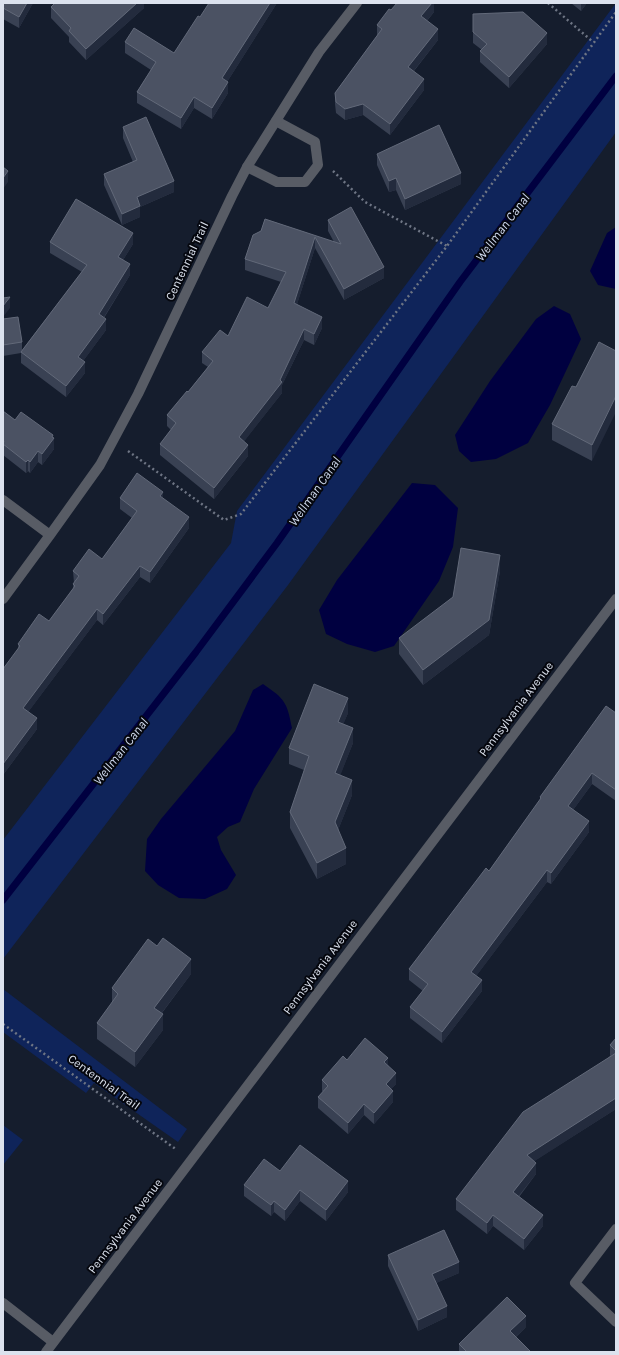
<svg xmlns="http://www.w3.org/2000/svg" width="619" height="1355" font-family="Karla,sans-serif">
<style>
.green{fill:#0f245a}
.water{fill:#000040}
.lines{fill:none;stroke-linecap:round;stroke-linejoin:round}
.stream{stroke:#000040;stroke-width:7}
.path{stroke:#6e7584;stroke-width:2.5;stroke-dasharray:2 3;stroke-linecap:butt}
.service{stroke:#585c65;stroke-width:10}
.minor{stroke:#585c65;stroke-width:10}
.tertiary{stroke:#585c65;stroke-width:10}
.wall{fill:#394153}
.shaded-wall{fill:#232b3d}
.building{fill:#4b5263;stroke:#626979}
.labels{text-anchor:middle;stroke-width:4;stroke-linejoin:round;paint-order:stroke}
.street-label{font-size:12px;fill:#dce2ee;stroke:#05070e}
.water-label{font-size:13px;font-style:italic;fill:#cfd9ed;stroke:#05070e}
</style>
<rect width="100%" height="100%" fill="#151d2d"/>
<!-- green -->
<path class="green" d="M616 3V132L288 585 3 959V840L231 543 237 511Z
M3 989 187 1129 178 1142 94 1083 86 1093 3 1032Z
M3 1125 23 1140 3 1165Z"/>
<!-- water -->
<path class="water" d="M616 227V289L598 285 590 271 607 233Z
M554 306 570 314 581 339 550 405 528 443 496 459 471 462 459 451 455 435 490 381 536 319Z
M412 483 435 485 458 508 453 547 439 581 394 646 375 652 347 644 326 634 319 610 337 580Z
M263 684C285 699 287 702 292 728L254 789 240 822 228 827 217 837 221 850 236 875 227 889 205 899 179 898 158 885 145 871 147 839 161 819 235 731 253 690Z"/>
<g class="lines">
<!-- stream -->
<path class="stream" d="M3 900 196 652 277 543 460 282 616 76"/>
<!-- path -->
<path class="path" d="M548 3 593 42
M333 171 365 202 447 246
M128 451 224 520 241 514 447 246 616 12
M3 1024 177 1150"/>
<!-- service -->
<path class="service" d="M247 167 277 182H305L318 165 315 142 276 121
M3 1303 53 1342"/>
<!-- minor -->
<path class="minor" d="M3 500 50 535
M3 599 50 535 100 465 138 394 232 196 247 167 319 52 357 3
M616 1229 575 1283 616 1322"/>
<!-- tertiary -->
<path class="tertiary" d="M46 1352 616 599"/>
</g>
<!-- wall -->
<path class="wall" d="M3 3H33L19 28 3 19Z
M144 3V8L86 60 69 42V37L51 18V7Z
M277 3 227 82 228 93 212 119 194 108 181 129 137 103V92L151 70 125 53V42L174 53 200 17Z
M434 3V12L427 21 438 40 414 71 424 90 390 135 363 115 345 120 336 113 335 104V93L377 36V25L391 10Z
M571 3H587L581 11Z
M473 14 547 44 509 88 480 62V51L482 50 473 43Z
M123 127 174 192 140 207V217L122 225 104 185V174L133 162 123 138Z
M377 154 461 184 405 210 396 190 389 192 377 165Z
M265 219 334 242 328 231V220L384 278 344 300 315 248 297 304 322 328 314 345 304 340 282 385V393L244 441 248 456 214 499 160 455V444L171 430 167 426V415L188 392 208 367 202 363V352L228 336 268 308 281 282 245 270V259L261 231Z
M50 242 133 244 123 260 130 275 104 318 106 330 83 361 85 373 66 397 21 363V353L3 356V319L22 342V350L82 272 50 253Z
M599 342 592 461 552 440V424L576 387Z
M3 411 15 420 53 437 54 449 42 465 38 462 30 473 28 471 26 473 3 455Z
M120 498H163L189 528 150 583 140 577 103 625 97 620 28 712 37 729 3 775 18 649V644L49 621 73 589V584L74 583 73 571 102 559 132 518 120 509Z
M500 571 489 635 423 685 399 654V638Z
M348 713 343 724 353 743 340 775 352 795 338 830 346 864 317 879 290 828V812L304 770 289 764V748Z
M616 713V801L592 784 573 810 589 832 551 884 547 882 476 976 482 991 442 1043 410 1018V1007L423 991 409 980V969L489 871 540 800V797Z
M191 974 162 1013 163 1030 135 1067 97 1039V1023L112 1003V988Z
M616 1038V1109L534 1161 536 1174 519 1197 543 1226 524 1250 493 1226 487 1234 456 1210V1199L610 1056V1045Z
M347 1060 388 1065 396 1084 391 1089 393 1102 374 1124 364 1115 348 1134 318 1108V1097L323 1092 322 1091V1080Z
M280 1171 348 1192 326 1221 300 1201 285 1221 274 1212 271 1216 244 1196V1185Z
M388 1255 459 1273 436 1283 447 1317 418 1331 388 1266Z
M526 1327 516 1337 531 1352H459V1344Z"/>
<!-- shaded-wall -->
<path class="shaded-wall" d="M27 3H33L19 28V17Z
M137 3H144V8L86 60V49Z
M270 3H277L222 90V78Z
M432 3H434V12L421 28V16Z
M581 3H587L581 11Z
M438 29V40L408 78V67Z
M547 33V44L509 88V77Z
M424 79V90L390 135V124Z
M228 82V93L212 119V108Z
M194 97V108L181 129V118Z
M363 104V115L345 120V109Z
M8 171V182L3 189V178Z
M461 173V184L405 210V199Z
M396 178V190L389 192V181Z
M174 181V192L140 207V217L122 225V214L137 197Z
M133 233V244L118 268V257Z
M315 237V248L294 314V303Z
M130 264V275L99 325V314Z
M384 267V278L344 300V289Z
M10 297V308L3 317V306Z
M322 317V328L314 345V334Z
M106 319V330L78 368V357Z
M304 329V340L282 385V393L239 448V437L280 380Z
M85 362V373L66 397V386Z
M616 396V412L592 461V445Z
M53 435V439L54 438V449L42 465V454Z
M248 445V456L214 499V488Z
M38 451V462L30 473V462Z
M28 460V471L26 473V462Z
M163 492V503L160 496Z
M189 517V528L150 583V572Z
M500 555V571L489 635 423 685V670Z
M140 566V577L103 625V614Z
M97 609V620L23 719V708Z
M348 698V713L338 737V722Z
M37 718V729L3 775V764Z
M353 728V743L335 789V773Z
M592 773V784L568 817V806Z
M352 780V795L335 838V822Z
M589 821V832L551 884V873Z
M346 848V864L317 879V863Z
M547 870V882L471 983V972Z
M191 959V974L154 1023V1008Z
M482 980V991L442 1043V1032Z
M163 1014V1030L135 1067V1052Z
M388 1058V1069L384 1062Z
M396 1073V1084L386 1095V1084Z
M393 1091V1102L374 1124V1113Z
M616 1098V1109L527 1166V1155Z
M364 1104V1115L348 1134V1123Z
M536 1163V1174L513 1203V1192Z
M348 1181V1192L326 1221V1210Z
M300 1190V1201L285 1221V1210Z
M274 1201V1212L271 1216V1205Z
M493 1215V1226L487 1234V1223Z
M543 1215V1226L524 1250V1239Z
M459 1262V1273L432 1285V1274Z
M447 1306V1317L418 1331V1320Z
M526 1316V1327L510 1342V1331Z"/>
<!-- building -->
<path class="building" d="M3 3H27L19 17 3 8Z
M55 3H137L86 49 69 31 71 28 51 7Z
M209 3H270L222 78 228 82 212 108 194 97 181 118 137 92 156 62 125 42 134 28 174 53 198 16 200 17Z
M397 3H432L421 16 438 29 408 67 424 79 390 124 363 104 345 109 336 102 335 93 382 29 377 25 389 9 391 10Z
M523 12 547 33 509 77 480 51 487 44 473 32V14Z
M146 117 174 181 137 197 140 206 122 214 104 174 137 160 123 127Z
M439 125 461 173 405 199 396 178 389 181 377 154Z
M3 167 8 171 3 178Z
M76 199 133 233 118 257 130 264 99 314 106 319 78 357 85 362 66 386 21 352 87 265 50 242Z
M351 207 384 267 344 289 315 237 294 303 322 317 314 334 304 329 280 380 282 382 239 437 248 445 214 488 160 444 176 423 167 415 187 391 188 392 213 361 202 352 220 330 228 336 247 297 268 308 286 272 245 259 253 235 261 231 265 219 341 244 328 220Z
M10 297 3 306V298Z
M18 317 22 342 3 345V319Z
M599 342 616 351V396L592 445 552 424 572 386 576 387Z
M3 411 15 420 21 412 53 435 52 437 54 438 42 454 38 451 30 462 28 460 26 462 3 444 4 441 3 440Z
M137 473 163 492 160 496 189 517 150 572 140 566 103 614 97 609 23 708 37 718 3 764V669L20 646 18 644 39 614 49 621 75 586 73 584 79 576 73 571 89 549 102 559 137 511 120 498Z
M461 548 500 555 489 620 423 670 399 638 453 597Z
M314 684 348 698 338 722 353 728 335 773 352 780 335 822 346 848 317 863 290 812 309 756 289 748Z
M606 706 616 713V790L592 773 568 806 589 821 551 873 547 870 471 972 482 980 442 1032 410 1007 428 984 409 969 486 868 489 871 541 798 540 797Z
M163 938 191 959 154 1008 163 1014 135 1052 97 1023 118 994 112 988 148 939 157 946Z
M365 1038 388 1058 384 1062 396 1073 386 1084 393 1091 374 1113 364 1104 348 1123 318 1097 328 1086 322 1080 343 1056 347 1060Z
M616 1038V1051L610 1045Z
M616 1053V1098L527 1155 536 1163 513 1192 543 1215 524 1239 493 1215 487 1223 456 1199 523 1112Z
M300 1145 348 1181 326 1210 300 1190 285 1210 274 1201 271 1205 244 1185 264 1159 280 1171Z
M444 1230 459 1262 432 1274 447 1306 418 1320 388 1255Z
M507 1297 526 1316 510 1331 531 1352H467L459 1344Z"/>
<g class="labels">
<!-- street labels -->
<g class="street-label">
<text transform="translate(187 261) rotate(-65)" y="4">Centennial Trail</text>
<text transform="translate(516 709) rotate(-53)" y="4">Pennsylvania Avenue</text>
<text transform="translate(320 967) rotate(-53)" y="4">Pennsylvania Avenue</text>
<text transform="translate(104 1082) rotate(36)" y="4">Centennial Trail</text>
<text transform="translate(125 1226) rotate(-53)" y="4">Pennsylvania Avenue</text>
</g>
<!-- water labels -->
<g class="water-label">
<text transform="translate(502 227) rotate(-53)" y="5">Wellman Canal</text>
<text transform="translate(314 491) rotate(-55)" y="5">Wellman Canal</text>
<text transform="translate(120 751) rotate(-52)" y="5">Wellman Canal</text>
</g>
</g>
<!-- border -->
<rect width="619" height="1355" fill="none" stroke="#dce2ee" stroke-width="8"/>
</svg>
